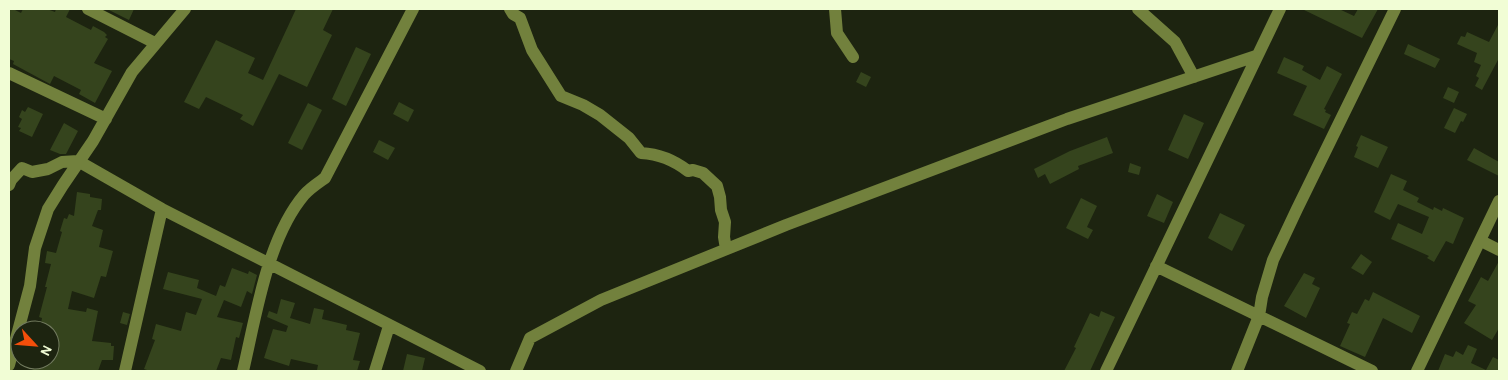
<svg xmlns="http://www.w3.org/2000/svg" width="1508" height="380" font-family="'Alegreya Sans',sans-serif">
<style>
.building{fill:#35441d}
.lines{fill:none;stroke-linecap:round;stroke-linejoin:round}
.minor{stroke:#72813d;stroke-width:12}
</style>
<rect width="100%" height="100%" fill="#1d2410"/>
<!-- building -->
<path class="building" d="M9 9H13L21 13 23 9H47L55 12 56 9H70L66 17 91 30 93 26 104 32 107 35 105 37 108 39 94 63 112 71 95 103 79 94 81 90 54 76 50 84 13 64 14 61 9 59Z
M107 9H134L129 20Z
M296 9H333L323 30 332 35 307 87 279 74 253 126 240 119 243 115 206 97 199 109 184 102 216 40 255 58 248 73 263 80Z
M1302 9H1339L1354 16 1358 9H1378L1362 38Z
M1499 23V58L1482 90 1475 86 1479 78 1476 76 1481 65 1474 62 1477 53 1457 44 1461 36 1465 37 1467 32 1489 42Z
M1408 44 1440 59 1435 68 1404 54Z
M356 47 371 54 346 106 332 99Z
M1284 57 1304 66 1302 70 1320 80 1327 66 1342 74 1324 109 1326 110 1325 112 1331 115 1324 129 1293 115 1307 86 1277 73Z
M861 72 871 77 866 87 856 82Z
M1448 87 1459 92 1454 103 1443 98Z
M399 102 414 110 408 122 393 114Z
M308 103 322 110 302 150 288 143Z
M28 107 43 114 32 137 19 131 21 128 18 127 22 119 19 117 22 110 25 112Z
M1454 108 1467 114 1463 122 1461 121 1455 133 1444 128Z
M1184 114 1204 123 1188 159 1168 150Z
M64 123 78 131 66 154H60L50 150Z
M1361 135 1388 147 1378 168 1354 157 1358 147 1356 146Z
M1107 137 1113 153 1078 166 1079 169 1050 184 1045 174 1038 178 1034 169 1070 151Z
M379 140 395 148 388 160 373 152Z
M1474 148 1499 162V176L1467 160Z
M1130 163 1141 167 1139 175 1128 172Z
M1391 174 1407 181 1403 190 1419 198 1417 202 1433 210 1434 207 1442 211 1443 208 1464 218 1453 244 1446 241 1434 262 1427 258 1429 256 1391 239 1398 223 1422 234 1429 217 1398 204 1390 220 1374 212Z
M77 192 90 194V197L102 199 101 210H98L92 226 103 230 99 247 113 251 106 277 101 276 94 298 72 291 68 309 86 312 87 308 98 311 92 341 111 343V346H114L113 360H102L98 371H32L35 360H50V330H40L42 318 39 317 47 287H45L51 264 45 263 47 251 56 253 62 232 60 231 64 218 67 219 69 214 74 216Z
M1157 194 1173 202 1164 223 1147 216Z
M1081 198 1097 206 1087 227 1093 230 1088 239 1066 228Z
M1220 213 1245 225 1232 251 1208 238Z
M1361 254 1372 262 1363 275 1351 268Z
M1499 261V328L1492 340 1464 323 1476 305 1468 301 1481 277 1488 281Z
M232 268 248 274 249 271 257 275 252 294 247 291 241 307 224 300 217 317 243 323 239 338 236 337 231 360 221 358 216 371H150L144 369 155 340 152 339 156 324 181 331 186 312 196 315 202 299 163 289 168 272 199 280 197 288 216 296 220 285 225 287Z
M1304 273 1315 278 1312 284 1320 288 1306 318 1284 306Z
M1373 292 1420 316 1412 333 1383 318 1365 357 1340 346 1350 324 1347 323 1352 312 1357 314 1365 299 1369 301Z
M281 299 295 303 290 318 310 324 314 308 324 310 322 319 347 325 346 330 360 333 353 360 360 361 357 371H322L317 370 318 365 291 359 289 366 264 358 273 329 286 332 288 326 267 317 269 311 277 314Z
M1101 311 1115 317 1090 371H1064L1076 348 1074 347 1090 313 1099 317Z
M123 312 130 314 127 325 120 323Z
M1468 345 1477 349 1471 363 1486 370 1493 357 1499 360V371H1438L1445 354 1453 357 1456 351 1463 355Z
M407 354 425 358 422 371H403Z"/>
<g class="lines">
<!-- minor -->
<path class="minor" d="M88 9 155 43
M510 9 513 14 520 18 532 50 561 96 583 105 600 115 629 138 641 153C659 154 674 160 688 171L693 170 703 173 717 186 720 197 721 210 725 222 724 237 726 249
M835 9 837 33 853 57
M1138 9 1175 42 1194 77
M9 73 106 119
M9 185 11 180 22 168 32 172 48 169 62 162 78 161 162 209 480 371
M1481 241 1499 250
M1156 266 1372 371
M9 365 30 286 35 248 48 209 63 185 93 141 132 72 185 9
M125 371 162 209
M243 371C256 316 267 239 304 195 310 188 318 183 325 178L413 9
M375 371 389 326
M516 371 530 338 601 300 786 225 1067 119 1256 56
M1106 371 1280 9
M1237 371 1259 316 1262 297 1273 260 1297 209 1395 9
M1417 371 1499 201"/>
</g>
<!-- border -->
<rect width="1508" height="380" fill="none" stroke="#f1fdd5" stroke-width="20"/>
<!-- north arrow -->
<g transform="translate(35 345) rotate(116)"><circle r="24" fill="#1d2410" stroke="#727b5f"/>
<path d="M0-4L9 19L0 12L-9 19Z" fill="#f34e0b"/>
<text y="-8" font-size="14" font-weight="bold" text-anchor="middle" fill="#f1fdd5">N</text>
</g>
</svg>
